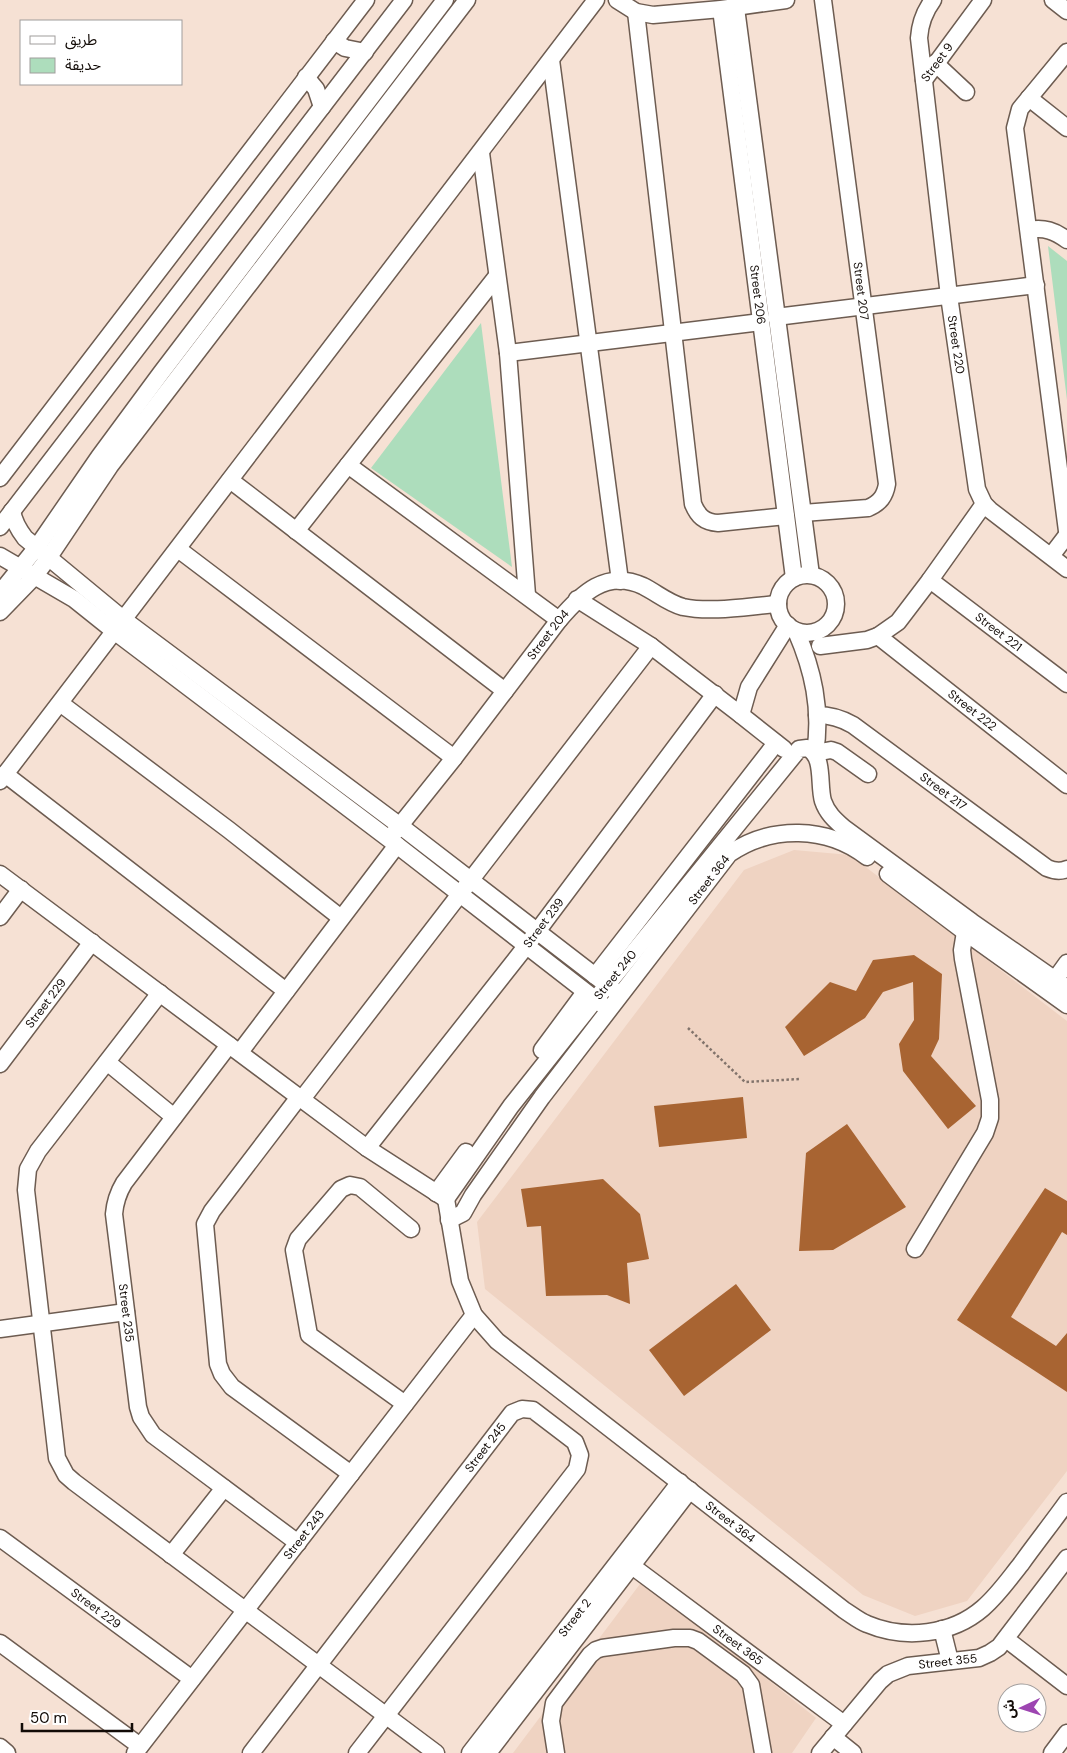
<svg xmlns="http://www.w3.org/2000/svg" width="1067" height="1753" font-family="'DM Sans','Noto Sans Arabic',sans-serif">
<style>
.built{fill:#efd3c2}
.green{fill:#adddbc}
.building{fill:#a86432}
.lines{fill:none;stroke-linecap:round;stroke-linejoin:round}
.minor-casing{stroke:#6d5c51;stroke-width:19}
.path{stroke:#81736b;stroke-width:2.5;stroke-dasharray:2.5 2.5;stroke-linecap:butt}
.minor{stroke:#fff;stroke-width:16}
.labels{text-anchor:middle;stroke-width:4.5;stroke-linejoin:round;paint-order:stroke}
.street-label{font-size:12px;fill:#120b07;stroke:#fff}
</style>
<rect width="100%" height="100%" fill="#f6e1d4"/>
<!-- built -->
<path class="built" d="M794 850 850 855 1067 1021V1471L967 1601 915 1616 863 1595 485 1289 477 1222 744 870Z
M643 1580 816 1718 792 1753H513Z"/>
<!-- green -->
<path class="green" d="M1048 246 1067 261V400Z
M481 323 512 567 371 468Z"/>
<!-- building -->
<path class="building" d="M914 955 942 974 939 1039 931 1056 976 1106 948 1129 903 1071 899 1044 914 1020 913 982 883 992 865 1018 804 1056 785 1027 830 982 856 991 873 960Z
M743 1097 747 1138 659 1147 654 1106Z
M847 1124 906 1207 833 1250 799 1251 806 1153Z
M603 1179 640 1214 649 1259 627 1263 630 1304 607 1295 546 1296 541 1226 527 1227 521 1189Z
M1045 1188 1067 1201V1235L1062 1232 1011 1317 1056 1346 1067 1333V1392L957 1320Z
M736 1284 771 1330 684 1396 649 1350Z"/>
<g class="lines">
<!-- minor casing -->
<g class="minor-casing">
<g id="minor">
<path d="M617 0 636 12 653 15 721 9 786 0"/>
<path id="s1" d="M933 0C924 12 920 23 919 38L949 296 977 489 984 504 990 510 1067 569"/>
<path d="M1053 0 1067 11"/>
<path d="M736 8 811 575"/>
<path id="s2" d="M721 9 794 578"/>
<path d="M636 12 693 504C698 516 704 522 718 523L786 516"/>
<path d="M334 41 345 48 365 52"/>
<path d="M1067 52 1020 109 1015 128 1067 531"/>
<path d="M551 60 620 581"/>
<path d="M935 63 966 92"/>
<path d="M306 77 316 89 322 107"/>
<path id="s3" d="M924 80 983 0"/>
<path d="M1029 98 1067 128"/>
<path d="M481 153 508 353 527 595"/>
<path d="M1029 230C1044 227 1055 231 1067 240"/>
<path d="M776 317 1036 285"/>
<path d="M508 353 761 322"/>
<path d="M348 465 559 620"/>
<path d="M0 478 366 0"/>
<path d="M230 480 505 691"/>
<path d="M12 511C14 522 18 529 25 538L123 619 407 831 616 992"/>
<path d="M803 513 868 508C880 503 885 496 887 484L823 0"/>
<path d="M0 527 404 0"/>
<path d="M296 531 497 276"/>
<path d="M178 549 454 758"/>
<path d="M0 556 74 599 114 631 389 839 604 1006"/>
<path d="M1051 556 1067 535"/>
<circle cx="807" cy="604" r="29"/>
<path id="s4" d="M930 580 1067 684"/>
<path d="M0 593 37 547 99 457 161 373 445 0"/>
<path d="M577 599 651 646 741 715 749 687 788 625"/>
<path d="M0 612 34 577 49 557 110 466 467 0"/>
<path d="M796 631C813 670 822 709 815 753L831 750 837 752 868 774"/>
<path id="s5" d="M878 636 1067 785"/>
<path d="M820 646 867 640 878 636 898 622 930 580 984 504"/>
<path d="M60 703 229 830 341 918"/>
<path d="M741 715 784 749"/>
<path id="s6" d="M817 715C831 715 841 718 853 725L1047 868C1054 871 1060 872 1067 869"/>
<path d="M5 774 286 991"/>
<path d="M0 781 596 0"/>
<path id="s7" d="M394 833 454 758 559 620C581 594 606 569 643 586 657 593 668 603 683 607 712 613 749 606 778 604"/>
<path d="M0 874 367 1148 446 1199"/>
<path d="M888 874 965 932 1067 1005"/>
<path d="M0 917 21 889"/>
<path d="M595 976 776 743"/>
<path d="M1049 988 1067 963"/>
<path d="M160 993 38 1151 28 1169 26 1190 57 1458 66 1475 74 1482 436 1753"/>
<path id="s8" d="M229 1045 124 1183C118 1193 115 1202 114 1214L138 1407 141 1417 153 1435 298 1543"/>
<path d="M542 1050 585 992"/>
<path d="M240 1052 397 845"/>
<path d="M107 1062 174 1117"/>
<path id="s9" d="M0 1064 92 942"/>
<path d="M299 1097 212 1211 205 1224 218 1364 222 1374 232 1387 351 1474"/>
<path d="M302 1099 651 646"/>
<path id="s10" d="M367 1148 527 945 715 694"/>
<path d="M436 1193 466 1152"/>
<path id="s11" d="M446 1199 511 1106 607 985 799 749 807 748C825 756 818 784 823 801 827 813 835 820 844 828L972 922 1067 988"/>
<path id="s12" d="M446 1199 460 1281 474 1315 497 1341 844 1610C852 1615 859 1621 867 1624 905 1640 952 1635 983 1608 998 1595 1009 1579 1021 1564 1036 1543 1052 1523 1067 1502"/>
<path id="s13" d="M449 1220 463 1213 473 1195 542 1097 729 854C771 825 827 826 867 857"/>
<path d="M915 1249 985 1133 990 1118V1100L963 959 962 950 965 932"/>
<path d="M0 1329 126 1312"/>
<path d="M405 1404 309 1335 294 1250 298 1239 341 1189 350 1185 360 1187 411 1229"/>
<path id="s14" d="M0 1538 192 1679"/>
<path d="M171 1555 224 1488"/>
<path id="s15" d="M632 1566 844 1724"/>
<path d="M942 1629 950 1661"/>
<path d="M1006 1639 1067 1686"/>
<path d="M0 1643 140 1746"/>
<path d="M833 1737 853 1753"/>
<path d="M0 1747 7 1753"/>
<path id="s16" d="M135 1753 474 1315"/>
<path id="s17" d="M251 1753 512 1413 522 1409 533 1410 575 1442 580 1455 577 1469 357 1753"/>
<path id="s18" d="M470 1753 680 1482"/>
<path d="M488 1753 690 1490"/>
<path d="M556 1753 551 1721 554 1703 590 1655 596 1650 602 1648 674 1638H690L698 1641 743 1674 751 1685 763 1753"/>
<path id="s19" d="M820 1753 880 1681 888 1674 908 1666 979 1658 990 1653 999 1647 1067 1558"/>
<path d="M1052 1753 1067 1733"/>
</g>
</g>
<!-- path -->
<path class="path" d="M688 1028 745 1082 800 1079"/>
<!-- minor -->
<use href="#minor" class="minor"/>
</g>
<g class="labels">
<!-- street labels -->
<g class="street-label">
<text dy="4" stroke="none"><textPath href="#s3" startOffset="22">Street 9</textPath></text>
<text transform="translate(861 291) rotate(83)" y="4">Street 207</text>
<text dy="4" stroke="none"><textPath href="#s2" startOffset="288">Street 206</textPath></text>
<text dy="4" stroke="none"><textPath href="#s1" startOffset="350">Street 220</textPath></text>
<text dy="4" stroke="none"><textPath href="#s4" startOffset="86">Street 221</textPath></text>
<text dy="4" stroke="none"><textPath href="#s7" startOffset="251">Street 204</textPath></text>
<text dy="4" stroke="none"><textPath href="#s5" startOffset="120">Street 222</textPath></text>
<text dy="4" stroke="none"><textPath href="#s6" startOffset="150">Street 217</textPath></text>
<text dy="4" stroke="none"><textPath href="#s13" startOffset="430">Street 364</textPath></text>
<text dy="4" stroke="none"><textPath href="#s10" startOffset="286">Street 239</textPath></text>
<text dy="4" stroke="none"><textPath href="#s11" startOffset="281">Street 240</textPath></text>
<text dy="4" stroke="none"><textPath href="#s9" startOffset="76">Street 229</textPath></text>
<text dy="4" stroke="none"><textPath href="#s8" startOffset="306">Street 235</textPath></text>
<text dy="4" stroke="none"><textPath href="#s17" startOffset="385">Street 245</textPath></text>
<text dy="4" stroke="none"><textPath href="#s12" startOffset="450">Street 364</textPath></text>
<text dy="4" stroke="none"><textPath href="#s16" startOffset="276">Street 243</textPath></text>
<text dy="4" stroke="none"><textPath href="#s14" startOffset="119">Street 229</textPath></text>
<text dy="4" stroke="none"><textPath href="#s18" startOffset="171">Street 2</textPath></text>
<text dy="4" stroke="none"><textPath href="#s15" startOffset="132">Street 365</textPath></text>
<text dy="4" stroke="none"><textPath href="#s19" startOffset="166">Street 355</textPath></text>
</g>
</g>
<!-- legend -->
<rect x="20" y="20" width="162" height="65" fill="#ffffff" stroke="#a09d9c"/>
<rect x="30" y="36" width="25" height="8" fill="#ffffff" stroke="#a09d9c"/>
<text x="65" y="45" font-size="15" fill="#120b07">طريق</text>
<rect x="30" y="58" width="25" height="15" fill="#adddbc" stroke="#a09d9c"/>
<text x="65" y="70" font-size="15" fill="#120b07">حديقة</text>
<!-- north arrow -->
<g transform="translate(1022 1708) rotate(266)"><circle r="24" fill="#ffffff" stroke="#a09d9c"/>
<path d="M0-4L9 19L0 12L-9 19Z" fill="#9d45b1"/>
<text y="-8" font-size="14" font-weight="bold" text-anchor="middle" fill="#120b07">ش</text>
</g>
<!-- scale -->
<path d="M22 1723v8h110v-8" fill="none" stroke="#120b07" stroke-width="2.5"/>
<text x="30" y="1723" font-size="15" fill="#120b07" stroke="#ffffff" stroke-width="4" paint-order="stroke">50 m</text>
</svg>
